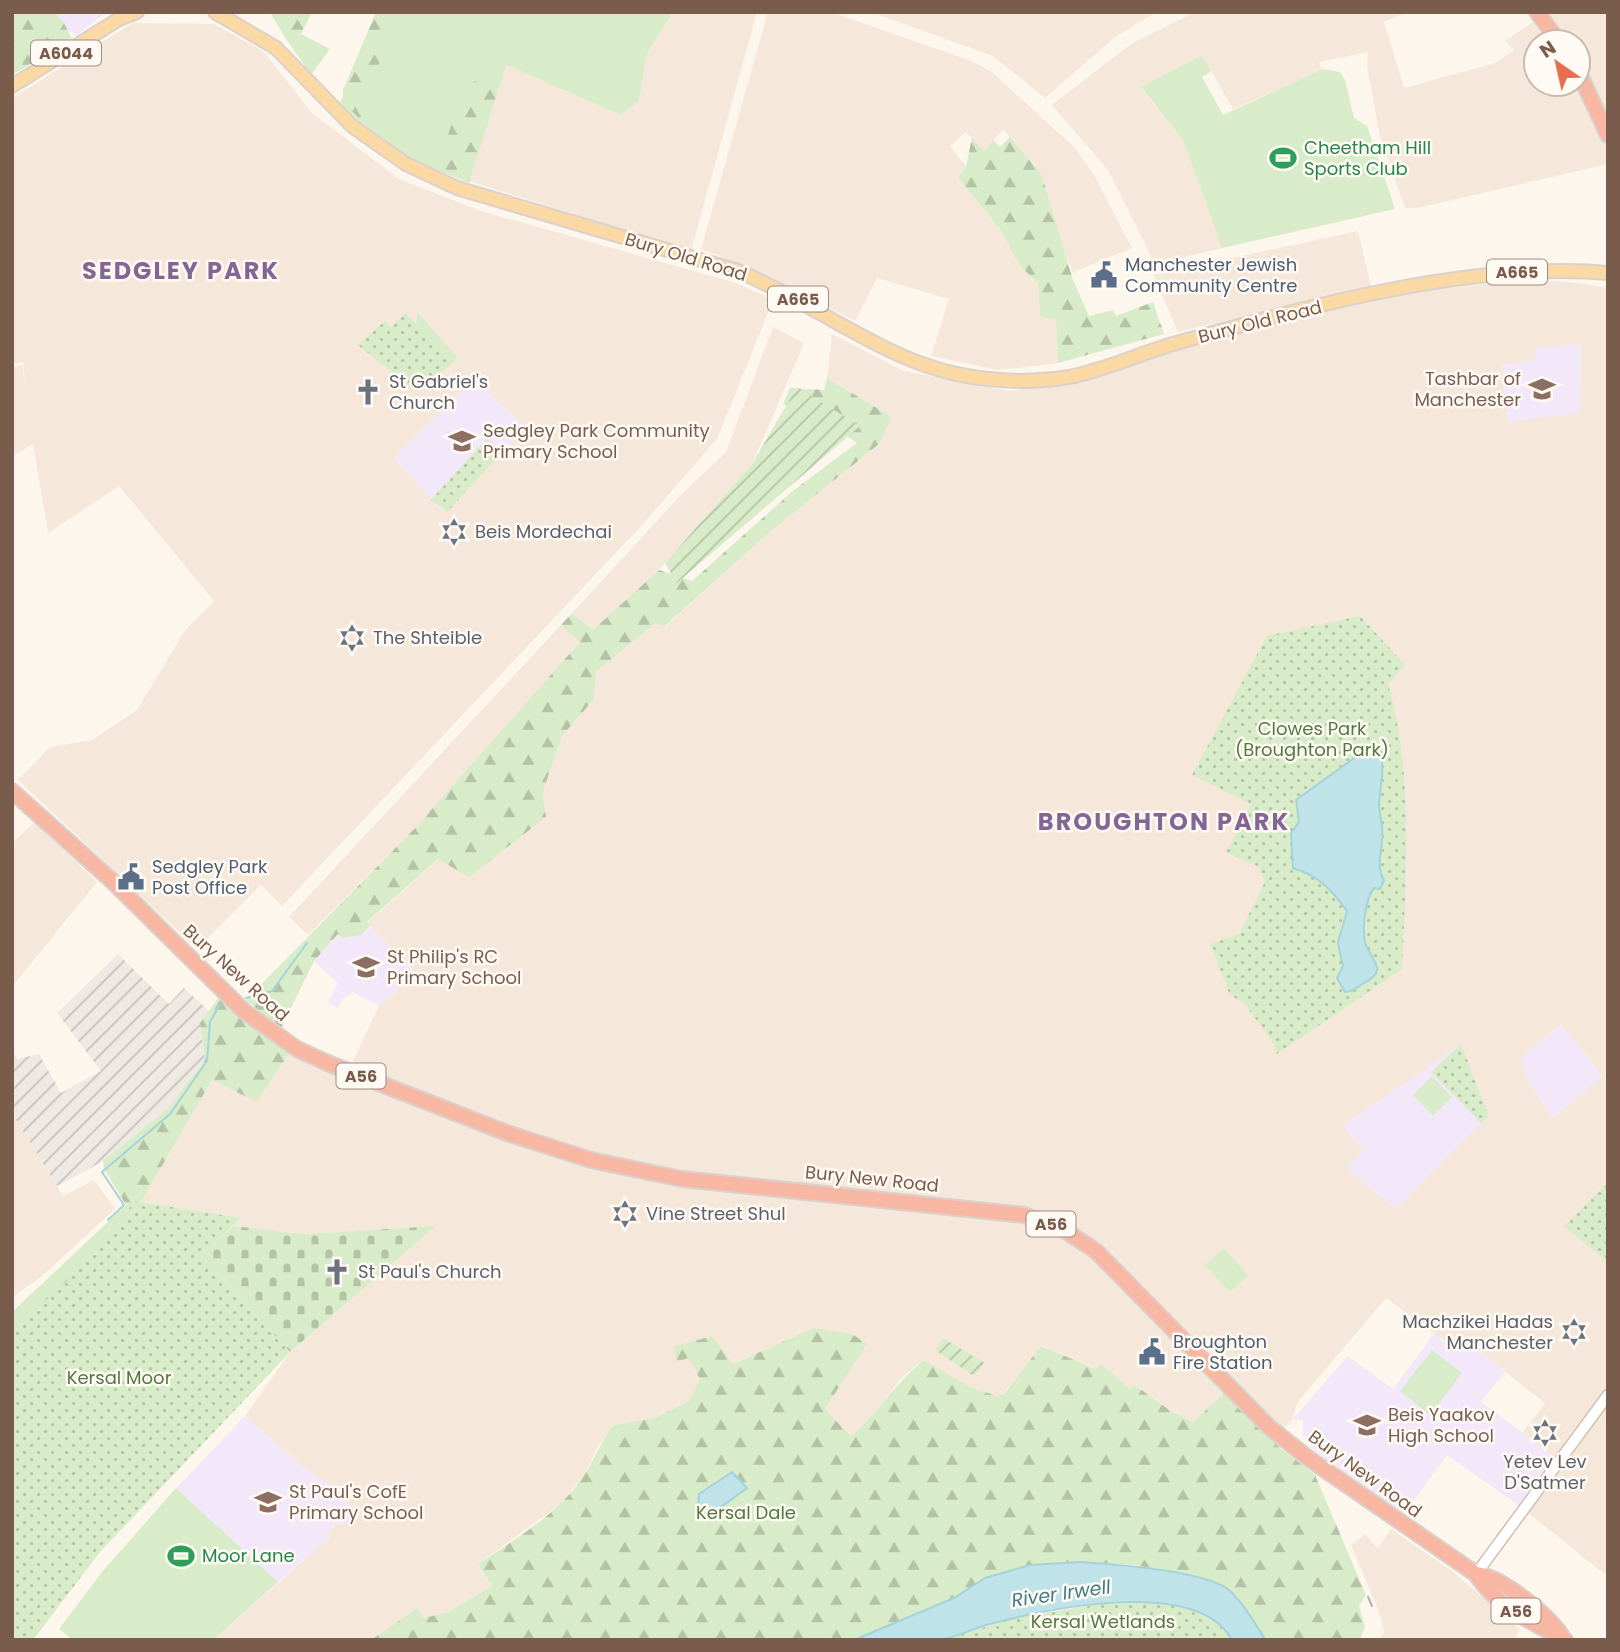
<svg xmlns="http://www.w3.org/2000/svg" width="1620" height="1652" font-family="Poppins,sans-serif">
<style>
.residential{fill:#f5e8da}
.industrial{fill:url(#industrial-furrows)}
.education{fill:#f3e8fa}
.grass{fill:#d8ecc9}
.forest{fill:url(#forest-firs)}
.cemetery{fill:url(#cemetery-stones)}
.park{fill:url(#park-dots)}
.garden{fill:url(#garden-furrows)}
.water{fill:#bfe3e8;stroke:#a5d3da;stroke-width:2}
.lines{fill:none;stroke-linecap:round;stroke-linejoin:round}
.stream{stroke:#a5d3da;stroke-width:2}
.minor-casing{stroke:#d1beb0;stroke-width:13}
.major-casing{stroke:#dad1cd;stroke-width:16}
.highway-casing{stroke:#dad1cd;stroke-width:18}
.minor{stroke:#fff;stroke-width:10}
.major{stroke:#fbd9a5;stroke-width:12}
.highway{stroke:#f7b7a3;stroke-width:14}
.tram{stroke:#b9a8c9;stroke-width:2}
.labels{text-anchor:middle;stroke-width:5;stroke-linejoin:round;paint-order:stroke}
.shield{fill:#fffaf3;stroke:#a28b7f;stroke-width:2}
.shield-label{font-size:16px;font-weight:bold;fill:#7a5c4d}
.leisure-label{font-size:18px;fill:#27864d;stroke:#fffaf3;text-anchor:start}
.street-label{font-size:18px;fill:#7a5c4d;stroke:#fffaf3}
.service-label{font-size:18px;fill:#4e5e75;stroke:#fffaf3;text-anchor:start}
.education-label{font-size:18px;fill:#785e54;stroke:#fffaf3;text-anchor:start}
.worship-label{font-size:18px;fill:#5b616d;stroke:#fffaf3;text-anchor:start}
.park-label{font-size:18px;fill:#537a41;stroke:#fffaf3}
.water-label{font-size:19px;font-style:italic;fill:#437c86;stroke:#fffaf3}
.district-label{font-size:24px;font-weight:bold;letter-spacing:2px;fill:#846695;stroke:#fffaf3}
</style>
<defs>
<pattern id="industrial-furrows" width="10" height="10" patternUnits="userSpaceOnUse" patternTransform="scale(1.75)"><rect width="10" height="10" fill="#efe9e4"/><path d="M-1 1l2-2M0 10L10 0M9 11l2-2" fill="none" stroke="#c7c0bb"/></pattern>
<pattern id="forest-firs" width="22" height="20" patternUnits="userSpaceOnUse" patternTransform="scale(1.75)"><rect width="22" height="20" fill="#d8ecc9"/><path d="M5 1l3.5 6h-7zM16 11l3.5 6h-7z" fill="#b4c2a5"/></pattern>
<pattern id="cemetery-stones" width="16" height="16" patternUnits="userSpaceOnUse" patternTransform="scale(1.75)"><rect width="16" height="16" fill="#d8ecc9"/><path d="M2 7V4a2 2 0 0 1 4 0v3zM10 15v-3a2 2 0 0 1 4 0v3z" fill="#b4c2a5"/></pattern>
<pattern id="park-dots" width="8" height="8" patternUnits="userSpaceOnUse" patternTransform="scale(1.75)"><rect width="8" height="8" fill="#d8ecc9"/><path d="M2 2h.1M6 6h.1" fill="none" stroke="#b4c2a5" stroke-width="1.8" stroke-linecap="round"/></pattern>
<pattern id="garden-furrows" width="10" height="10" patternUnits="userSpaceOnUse" patternTransform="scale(1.75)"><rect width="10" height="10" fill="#d8ecc9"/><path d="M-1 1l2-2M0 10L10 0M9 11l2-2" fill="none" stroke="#b4c2a5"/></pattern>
</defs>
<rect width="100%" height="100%" fill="#fdf6ec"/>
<!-- residential -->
<path class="residential" d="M673 12H757L691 251 469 181 506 65 621 115 639 101 647 54Z
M768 12H831L971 61 992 72 1075 148 1094 175 1132 248 1073 272 1054 229 1034 164 1003 129 984 152 966 132 950 146 966 166 958 178 1000 229 1022 267 1038 283 1040 316 1056 318 1058 363 998 370 931 356 949 299 877 278 855 321 760 272 701 249Z
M871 12H1157L1115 37 1045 98 993 56Z
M1195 12H1407L1384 22 1404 88 1495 63 1514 50 1505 41 1533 22 1547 42H1536V84H1576L1608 149V164L1417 208H1405L1380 137 1367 67 1368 52 1319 62 1322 71 1233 109 1202 55 1141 88 1183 140 1222 248 1155 264 1108 170 1052 105 1132 43Z
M1545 12H1608V116L1578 59V42H1567Z
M133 23 214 24 263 51 312 113 399 179 481 211 736 283 773 300 717 439 643 524 282 906 261 885 197 949 18 780 50 747 92 740 137 710 186 629 214 601 119 486 48 533 33 444 12 456V368L22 365 27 396 23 362 12 364V98Z
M1358 231 1371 286 1178 332 1153 275Z
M1520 280 1569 282 1608 288V1577L1521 1507 1556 1459 1522 1433 1545 1403 1459 1336 1451 1346 1386 1298 1297 1403 1292 1420 1272 1440 1227 1392 1193 1422 1172 1412 1136 1385 1131 1390 1101 1365 1097 1369 1042 1346 1003 1394 997 1396 970 1387 923 1360 900 1379 872 1418 851 1438 825 1409 867 1344 813 1328 732 1364 712 1336 677 1362 688 1357 701 1379 689 1401 655 1418 614 1425 598 1446 584 1476 558 1506 478 1564 492 1586 450 1612 423 1618 416 1609 371 1640H213L329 1538 328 1532 338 1523 345 1524 339 1491 302 1466 245 1416 290 1352 435 1227 304 1234 233 1226 240 1219 134 1201 141 1202 212 1080 257 1102 289 1054 345 1078 379 1006 416 973 367 923 439 859 542 794 562 736 594 699 596 672 654 624 666 626 771 531 879 444 892 417 827 378 832 334 904 371 1010 391 1076 381 1176 348 1396 294Z
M773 327 804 343 752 464 645 585 593 630 572 613 681 495 726 452Z
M561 625 581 642 418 825 308 935 289 917Z
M35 822 97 882 12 987V843Z
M12 1113 63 1196 94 1180 115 1209 41 1277 12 1297Z
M1391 1529 1452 1571 1520 1629 1514 1640H1379L1384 1631 1379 1612 1351 1545 1365 1534 1378 1548Z"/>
<!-- industrial -->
<path class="industrial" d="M118 954 169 1004 184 988 209 1011 200 1023 205 1060 166 1110 105 1160 57 1186 12 1113V1052L18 1059 39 1054 61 1093 101 1071 57 1013Z"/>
<!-- education -->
<path class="education" d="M36 12H106L76 36 71 31 66 35Z
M1581 344 1580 412 1507 422 1502 365 1536 360 1535 348Z
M474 379 523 425V429L447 512 442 511 394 458Z
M370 926 416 973 379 1006 353 992 343 998 338 1008 328 1003 338 983 314 961 339 934 361 935Z
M1561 1024 1603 1076 1553 1118 1530 1085 1520 1059Z
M1461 1044 1489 1116 1395 1209 1346 1167 1364 1150 1342 1126Z
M1434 1334 1450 1346 1458 1336 1506 1371 1481 1402 1556 1458 1521 1507 1447 1455 1404 1514 1313 1449 1303 1435V1419L1292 1420 1348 1356 1393 1389Z
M245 1416 302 1466 339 1491 354 1513 345 1524 338 1523 328 1532 329 1538 278 1582 176 1488Z"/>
<!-- grass -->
<path class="grass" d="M388 12H673L647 54 639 101 621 115 506 65 469 183 415 161 338 106Z
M301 34 330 49 311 75 286 39Z
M1202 55 1211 71 1202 77 1223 115 1323 69 1340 72 1345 80 1354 118 1367 126 1395 209 1222 248 1183 140 1141 87Z
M417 312 458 358 451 364 416 324Z
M1432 1076 1452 1097 1433 1116 1413 1095Z
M1223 1248 1248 1275 1230 1292 1205 1265Z
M1432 1350 1462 1373 1430 1415 1400 1391Z
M176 1488 278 1582 213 1640H73L59 1629 102 1572Z"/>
<!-- forest -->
<path class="forest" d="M12 12H54L63 21 72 39 12 75Z
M270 12H312L301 34 286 39Z
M376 12H402L362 103 373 123 369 127 343 103V90Z
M498 73 501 81 469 181 442 168C440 142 459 119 458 92L465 85Z
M1010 137 1041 173 1073 280 1089 316 1113 310 1116 316 1153 302 1164 334 1058 363 1056 319 1040 316 1038 283 1022 268 1000 229 958 178 966 166 972 138 984 151 993 140 1000 147Z
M827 378 892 417 879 444 771 531 665 626 654 624 596 672 594 699 562 736 542 794 546 817 469 877 438 859 367 922 370 926 361 935 343 938 338 934 314 961 281 1028 246 1000 418 825 580 642 561 625 572 613 593 630 659 570 692 581 794 490 857 443 822 419 783 404 790 388 824 390Z
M218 998 289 1054 257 1102 212 1080 141 1202 134 1201C101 1252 61 1292 12 1327V1312L126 1205 104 1169 103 1161 166 1110 205 1060 200 1023Z
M813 1328 852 1334 867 1344 825 1409 851 1437C878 1413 895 1383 924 1360L970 1387 997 1396 1004 1394 1041 1346 1096 1369 1101 1364 1130 1389 1135 1385 1172 1412 1193 1422 1226 1392 1280 1448 1315 1475 1366 1595 1359 1606 1365 1626 1360 1640H1265L1251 1618 1187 1576 1135 1565 1080 1562 1030 1565 985 1578 954 1598 854 1640H371L417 1608 423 1618 449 1612 492 1586 478 1564C515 1539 557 1515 583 1477 595 1459 600 1442 614 1425L655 1418 689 1401 700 1379 688 1358 677 1362 673 1347 712 1336 733 1364Z"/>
<!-- cemetery -->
<path class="cemetery" d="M233 1226 304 1234 436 1226 290 1352 201 1255Z"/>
<!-- park -->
<path class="park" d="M406 313 451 364 417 392 358 345 385 321 390 327Z
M487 438 502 452 447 512 431 500Z
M1360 616 1405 665 1388 684C1414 776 1406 874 1402 969L1277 1054 1274 1044 1244 1003 1230 995 1210 944 1239 934 1265 882 1259 867 1226 852 1251 804 1192 775 1267 636Z
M1461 1044 1489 1116 1481 1123 1431 1072Z
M1608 1182V1262L1564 1226Z
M134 1201 241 1218 201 1255 290 1352 100 1552 33 1640H12V1327C61 1291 101 1251 134 1201Z
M1116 1601C1156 1603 1209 1601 1232 1640H941L1015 1618Z"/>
<!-- garden -->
<path class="garden" d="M797 387 860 426 677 583 665 563 752 464Z
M943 1338 985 1363 974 1376 935 1350Z"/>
<!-- water -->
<path class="water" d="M1375 743C1389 765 1379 784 1379 807 1380 817 1384 830 1382 840 1381 857 1376 865 1384 881L1380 889 1374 888C1365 899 1362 929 1365 942 1370 960 1390 970 1364 983 1357 987 1353 992 1345 992L1337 978 1343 966 1338 943 1347 911C1331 889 1319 876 1293 868L1291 833 1299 822 1296 800Z
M732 1472 747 1488 710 1515 698 1509 699 1494Z
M1080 1562C1110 1564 1209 1571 1230 1591 1244 1604 1255 1623 1265 1640H1232C1197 1576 1047 1609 990 1624 974 1628 956 1638 939 1640 912 1643 882 1640 854 1640L954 1598 985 1578 1030 1565Z"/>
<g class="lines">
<!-- stream -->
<path class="stream" d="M246 998 272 991 307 943
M108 1220 124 1205 102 1172 170 1114 207 1061 210 1022 220 1004"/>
<!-- minor casing -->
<g class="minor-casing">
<path id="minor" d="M1476 1574 1608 1395"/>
</g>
<!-- major casing -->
<g class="major-casing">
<path id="major" d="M215 12 276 48 352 126 406 164 457 188 738 271C825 307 893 371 989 379 1014 382 1044 381 1069 377 1106 370 1143 352 1180 342 1310 306 1473 261 1608 273
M12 86 119 19 137 12"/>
</g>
<!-- highway casing -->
<g class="highway-casing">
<path id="highway" d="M1537 12 1559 42
M1578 71 1608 135
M12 791 110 879 244 1011 297 1049 330 1064 507 1133 591 1160 682 1179 1024 1215 1064 1230 1096 1251 1269 1427 1308 1458 1476 1574C1494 1605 1536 1624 1565 1640
M1476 1574C1502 1577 1550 1616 1563 1638"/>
</g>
<!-- minor -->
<use href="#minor" class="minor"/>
<!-- major -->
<use href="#major" class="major"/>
<!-- highway -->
<use href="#highway" class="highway"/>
<!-- tram -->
<path class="tram" d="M1368 1597 1372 1606"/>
</g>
<!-- icons -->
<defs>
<g id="stadium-bare" transform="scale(2.1)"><path d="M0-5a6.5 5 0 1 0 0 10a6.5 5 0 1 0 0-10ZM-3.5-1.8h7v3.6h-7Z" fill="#2e9e5b" stroke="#fffaf3" stroke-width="2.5" paint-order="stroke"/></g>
<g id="civic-bare" transform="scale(2.1)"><path d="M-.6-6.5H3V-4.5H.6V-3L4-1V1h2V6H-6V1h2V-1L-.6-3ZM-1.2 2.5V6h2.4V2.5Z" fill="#5c6f8a" stroke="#fffaf3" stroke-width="2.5" paint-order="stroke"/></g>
<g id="school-bare" transform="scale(2.1)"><path d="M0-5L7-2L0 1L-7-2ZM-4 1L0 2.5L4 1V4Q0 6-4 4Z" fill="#8d6e63" stroke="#fffaf3" stroke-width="2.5" paint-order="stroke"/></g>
<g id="church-bare" transform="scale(2.1)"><path d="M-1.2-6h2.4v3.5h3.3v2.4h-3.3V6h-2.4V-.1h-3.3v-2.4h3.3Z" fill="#6b7280" stroke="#fffaf3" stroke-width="2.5" paint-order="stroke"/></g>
<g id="synagogue-bare" transform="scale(2.1)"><path d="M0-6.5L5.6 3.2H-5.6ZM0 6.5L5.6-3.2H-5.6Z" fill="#6b7280" stroke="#fffaf3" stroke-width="2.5" paint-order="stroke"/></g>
</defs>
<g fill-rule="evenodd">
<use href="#stadium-bare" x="1283" y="158"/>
<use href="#civic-bare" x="1104" y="275"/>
<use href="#school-bare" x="1542" y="389"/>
<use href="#church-bare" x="368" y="392"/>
<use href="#school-bare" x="462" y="441"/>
<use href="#synagogue-bare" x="454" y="532"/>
<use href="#synagogue-bare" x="352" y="638"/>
<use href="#civic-bare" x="131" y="877"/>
<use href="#school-bare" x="366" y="967"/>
<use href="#synagogue-bare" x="625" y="1214"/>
<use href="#church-bare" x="337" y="1272"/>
<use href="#synagogue-bare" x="1574" y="1332"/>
<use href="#civic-bare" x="1152" y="1352"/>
<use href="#school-bare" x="1367" y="1425"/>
<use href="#synagogue-bare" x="1545" y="1433"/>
<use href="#school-bare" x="268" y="1502"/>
<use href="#stadium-bare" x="181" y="1556"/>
</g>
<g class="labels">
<!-- shield labels -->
<g class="shield">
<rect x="31" y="40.5" width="70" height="25" rx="5"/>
<rect x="1487" y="259.5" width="60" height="25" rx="5"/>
<rect x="768" y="286.5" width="60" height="25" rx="5"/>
<rect x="336.5" y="1063.5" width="49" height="25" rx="5"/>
<rect x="1026.5" y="1211.5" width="49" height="25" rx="5"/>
<rect x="1491.5" y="1598.5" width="49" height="25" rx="5"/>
</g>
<g class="shield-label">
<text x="66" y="59">A6044</text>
<text x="1517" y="278">A665</text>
<text x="798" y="305">A665</text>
<text x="361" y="1082">A56</text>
<text x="1051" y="1230">A56</text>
<text x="1516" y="1617">A56</text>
</g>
<!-- leisure labels -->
<g class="leisure-label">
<text x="1304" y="154">Cheetham Hill<tspan x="1304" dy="21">Sports Club</tspan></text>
<text x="202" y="1562">Moor Lane</text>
</g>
<!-- street labels -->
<g class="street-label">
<text transform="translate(686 257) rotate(17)" y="6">Bury Old Road</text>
<text transform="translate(1260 322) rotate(-14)" y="6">Bury Old Road</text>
<text transform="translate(236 973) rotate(42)" y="6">Bury New Road</text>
<text transform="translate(872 1179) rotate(6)" y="6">Bury New Road</text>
<text transform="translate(1365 1474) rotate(36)" y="6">Bury New Road</text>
</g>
<!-- service labels -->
<g class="service-label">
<text x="1125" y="271">Manchester Jewish<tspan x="1125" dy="21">Community Centre</tspan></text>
<text x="152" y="873">Sedgley Park<tspan x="152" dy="21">Post Office</tspan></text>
<text x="1173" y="1348">Broughton<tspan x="1173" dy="21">Fire Station</tspan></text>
</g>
<!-- education labels -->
<g class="education-label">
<text x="1521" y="385" text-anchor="end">Tashbar of<tspan x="1521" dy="21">Manchester</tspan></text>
<text x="483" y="437">Sedgley Park Community<tspan x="483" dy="21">Primary School</tspan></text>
<text x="387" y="963">St Philip's RC<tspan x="387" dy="21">Primary School</tspan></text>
<text x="1388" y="1421">Beis Yaakov<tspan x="1388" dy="21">High School</tspan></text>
<text x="289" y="1498">St Paul's CofE<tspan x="289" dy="21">Primary School</tspan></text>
</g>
<!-- worship labels -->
<g class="worship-label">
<text x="389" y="388">St Gabriel's<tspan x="389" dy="21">Church</tspan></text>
<text x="475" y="538">Beis Mordechai</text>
<text x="373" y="644">The Shteible</text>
<text x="646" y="1220">Vine Street Shul</text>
<text x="358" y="1278">St Paul's Church</text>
<text x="1553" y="1328" text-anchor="end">Machzikei Hadas<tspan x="1553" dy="21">Manchester</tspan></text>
<text x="1545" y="1468" text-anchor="middle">Yetev Lev<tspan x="1545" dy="21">D'Satmer</tspan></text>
</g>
<!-- park labels -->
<g class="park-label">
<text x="1312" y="735">Clowes Park<tspan x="1312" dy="21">(Broughton Park)</tspan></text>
<text x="119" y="1384">Kersal Moor</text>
<text x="746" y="1519">Kersal Dale</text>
<text x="1103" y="1628">Kersal Wetlands</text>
</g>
<!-- water labels -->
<g class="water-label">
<text transform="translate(1061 1593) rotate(-8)" y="7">River Irwell</text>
</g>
<!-- district labels -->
<g class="district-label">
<text x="181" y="279">SEDGLEY PARK</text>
<text x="1164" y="830">BROUGHTON PARK</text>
</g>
</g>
<!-- border -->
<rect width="1620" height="1652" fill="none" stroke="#7a5c4d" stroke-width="28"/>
<!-- north arrow -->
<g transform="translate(1557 63) rotate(326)"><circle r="33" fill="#fffaf3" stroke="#cabbb1" stroke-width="2"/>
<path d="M0-5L12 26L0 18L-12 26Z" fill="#e76f51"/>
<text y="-10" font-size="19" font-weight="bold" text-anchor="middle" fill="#7a5c4d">N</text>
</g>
</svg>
